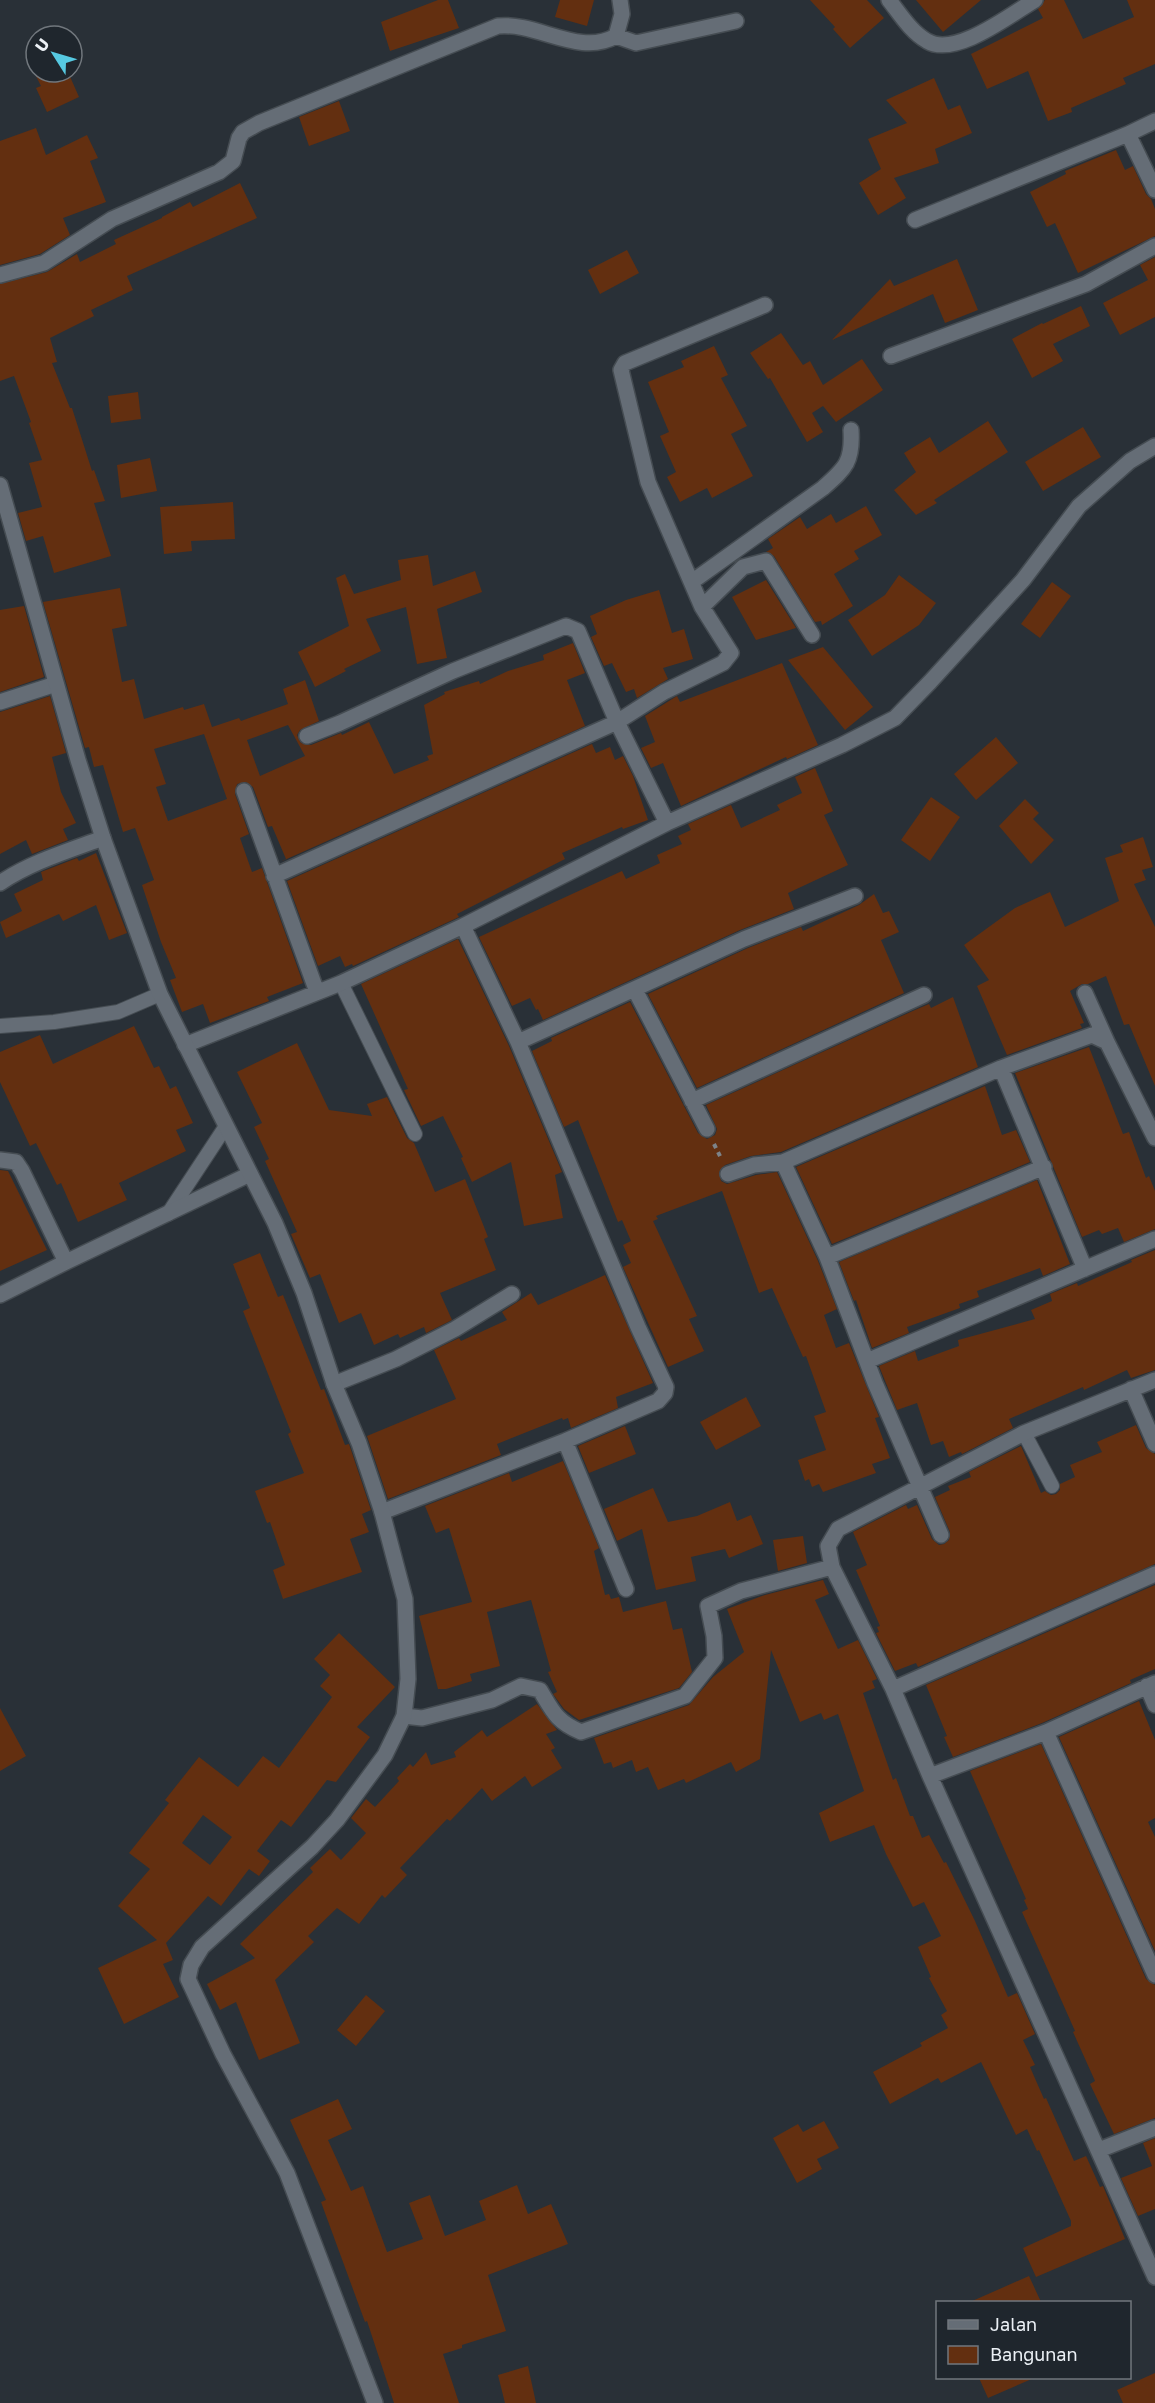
<svg xmlns="http://www.w3.org/2000/svg" width="1155" height="2403" font-family="'Golos Text',sans-serif">
<style>
.building{fill:#632f10;fill-rule:evenodd}
.lines{fill:none;stroke-linecap:round;stroke-linejoin:round}
.service-casing{stroke:#454c52;stroke-width:16}
.minor-casing{stroke:#454c52;stroke-width:18}
.tertiary-casing{stroke:#454c52;stroke-width:18}
.path{stroke:#7d8389;stroke-width:4;stroke-dasharray:4.5 4.5;stroke-linecap:butt}
.service{stroke:#656d76;stroke-width:14}
.minor{stroke:#656d76;stroke-width:15}
.tertiary{stroke:#656d76;stroke-width:15}
</style>
<rect width="100%" height="100%" fill="#293037"/>
<!-- building -->
<path class="building" d="M438 0H448L459 28 390 51 381 22Z
M560 0H594L587 26 555 17Z
M810 0H867L884 18 850 48 833 29 835 27Z
M916 0H981L943 32Z
M1045 0H1064L1083 39 1134 17 1127 0H1155V64L1123 78 1126 84 1071 108 1072 112 1048 121 1028 71 987 89 971 54 1043 18 1038 9Z
M34 72H68L79 97 47 112 36 88 41 86Z
M934 78 948 110 960 105 972 133 935 149 939 163 894 178 906 198 878 215 859 183 881 169 868 139 907 123 886 100Z
M339 101 350 131 309 146 299 117Z
M36 128 46 155 87 135 98 158 90 161 106 202 63 218 70 235 40 254 0 265V141Z
M1116 150 1125 170 1133 166 1146 194 1151 199 1155 209V236L1078 273 1055 223 1047 227 1030 192 1066 174 1065 171Z
M240 183 257 218 127 276 133 290 91 310 94 316 50 338 57 362 52 363 70 408H72L92 471 94 470 105 501 94 503 111 556 54 573 43 536 26 541 18 513 42 507 29 463 42 460 29 423 31 422 14 376 0 381V284L47 272 77 254 80 262 116 244 114 240 162 218V217L190 202 193 207Z
M627 250 639 273 600 294 588 270Z
M1155 257V317L1120 335 1103 303 1148 280 1140 265Z
M957 259 978 310 945 323 933 294 832 340 890 279 894 286Z
M1081 306 1090 326 1053 344 1063 361 1032 378 1012 339 1042 323 1043 324Z
M781 333 803 365 810 361 823 385 862 359 883 390 836 422 823 406 812 413 823 432 807 442 770 378 768 379 750 353Z
M714 346 728 375 721 378 747 426 731 434 753 476 712 498 707 488 680 502 667 477 676 472 660 436 669 432 648 382 684 367 681 361Z
M138 392 141 419 111 423 108 396Z
M988 421 1008 452 934 500 937 503 916 515 894 490 916 472 904 453 930 437 939 453Z
M1083 427 1101 457 1043 491 1025 462Z
M150 458 157 491 121 498 117 465Z
M233 502 235 539 191 541 192 551 164 554 160 507Z
M866 506 882 535 854 551 859 559 834 574 853 606 822 625 821 621 815 622 774 556 766 552 773 548 768 539 800 517 807 529 831 514 836 523Z
M428 555 433 586 475 571 482 592 437 609 447 658 417 664 406 607 366 619 381 651 344 669 346 671 315 687 298 652 349 626 336 578 345 574 354 594 401 580 398 560Z
M899 575 936 603 919 625 872 656 848 620 885 595Z
M766 580 796 628 756 640 732 597Z
M1052 582 1071 596 1040 638 1021 624Z
M120 588 127 626 112 629 122 682 134 679 144 719 183 707 184 710 204 704 212 727 239 718 241 721 288 704 283 689 305 680 319 721 300 730 297 735 301 743 311 745 341 733 342 735 369 722 394 774 429 760 427 756 433 754 424 705 445 694 444 692 479 681 480 684 508 671 544 660 543 655 573 643 585 673 567 680 585 726 280 862 286 859 272 826 268 827 253 787 246 782 237 784 235 794 249 834 240 838 252 872 262 868 303 983 267 997 269 1001 210 1023 203 1004 182 1012 170 980 176 978 161 942 142 885 154 880 135 828 123 832 103 765 94 767 89 747 85 748 43 602ZM288 725 305 756 260 776 247 740ZM204 734 227 799 168 821 156 787 166 784 154 749Z
M659 590 672 633 684 629 693 659 663 668 668 679 637 698 634 689 626 692 612 663 604 666 591 637 597 634 590 616 626 600Z
M24 606 44 677 0 692V610Z
M823 647 873 707 845 730 788 660Z
M782 663 818 745 787 759 786 757 681 806 663 763 651 768 641 748 655 742 645 716 677 696 680 702Z
M50 696 66 753 52 757 61 792 76 823 63 829 68 840 32 854 26 840 0 854V712Z
M996 737 1018 763 976 800 954 774Z
M592 744 596 753 610 747 615 760 623 756 633 776 648 820 623 829 622 827 562 853 565 859 457 914 459 917 353 966 352 964 345 967 340 956 318 966 287 881Z
M815 768 833 811 824 815 848 865 788 893 794 909 740 930 543 1020 538 1009 536 1010 530 998 512 1006 479 937 622 871 626 879 660 863 657 855 682 844 678 836 691 830 688 824 731 805 741 828 780 810 777 805 802 793 795 777Z
M931 797 960 817 930 861 901 840Z
M1025 799 1039 813 1033 819 1054 840 1031 864 999 826Z
M1143 837 1153 867 1142 870 1146 880 1134 884 1155 927V1086L1129 1024 1124 1025 1106 976 1088 984H1082L1070 991 1084 1023 1080 1024 1082 1028 1007 1055 977 986 989 980 964 945 1015 908 1050 892 1065 927 1119 901 1105 858 1123 852 1120 845Z
M96 853 127 933 109 940 96 905 63 921 59 914 6 938 0 922 22 911 14 894 43 880 41 872 77 858 79 861Z
M874 894 883 913 889 911 899 932 881 940 904 993 697 1088 648 994 748 948 801 927 803 931 859 905Z
M458 939 509 1046 562 1172 555 1175 563 1218 524 1226 511 1162 472 1182 461 1158 463 1157 443 1116 421 1126 404 1090 408 1089 361 984Z
M953 997 978 1067 781 1152 751 1156 725 1165 719 1172 721 1181 727 1184 756 1175 777 1172 818 1261 837 1309 824 1315 836 1348 849 1343 879 1417 875 1418 890 1458 872 1464 876 1473 823 1492 819 1484 812 1487 809 1479 805 1481 798 1460 826 1450 814 1416 826 1412 806 1356 803 1357 772 1288 759 1293 722 1191 656 1216 658 1219 653 1221 697 1316 689 1319 704 1351 668 1367 623 1267 631 1263 623 1245 631 1241 622 1220 618 1222 578 1120 564 1127 532 1051 552 1041 551 1038 630 1002 698 1133 707 1139 715 1135 717 1129 706 1105 915 1010 929 1004 931 1008Z
M134 1026 154 1068 159 1066 170 1089 176 1086 193 1123 176 1130 186 1151 119 1183 127 1200 78 1222 61 1183 57 1185 36 1143 30 1146 0 1082V1052L40 1035 53 1064Z
M297 1043 329 1110 372 1116 367 1104 387 1097 407 1138 414 1143 435 1192 465 1179 488 1237 484 1239 496 1270 440 1293 452 1320 426 1333 424 1327 400 1338 398 1334 374 1345 361 1313 339 1323 320 1274 310 1278 291 1234 297 1232 265 1161 269 1159 254 1127 262 1123 237 1072Z
M1089 1047 1123 1134 1129 1132 1146 1178 1149 1176 1155 1191V1229L1124 1242 1118 1228 1102 1234 1099 1230 1082 1237 1015 1073Z
M985 1086 1002 1135 1016 1130 1030 1162 832 1244 796 1167Z
M0 1170 8 1171 47 1250 0 1271Z
M1037 1180 1070 1264 1043 1276 1040 1268 977 1291 979 1297 959 1304 960 1308 907 1327 909 1333 872 1348 856 1300 854 1301 839 1262Z
M1155 1250V1370L1131 1378 1127 1370 1084 1390 1083 1387 1009 1419 1013 1428 962 1454 961 1452 949 1457 943 1441 931 1445 917 1403 897 1410 879 1366 915 1351 918 1361 959 1346 958 1340 1035 1319 1031 1310 1052 1301 1050 1294 1077 1283 1078 1286 1132 1262 1131 1260Z
M260 1253 278 1297 283 1295 321 1390 324 1389 345 1445 349 1444 371 1510 362 1514 369 1532 350 1539 362 1572 283 1599 273 1570 285 1565 270 1522 267 1523 255 1491 304 1473 288 1434 291 1432 243 1311 250 1308 233 1264Z
M605 1275 653 1383 616 1397 618 1408 571 1428 568 1418 563 1420 562 1418 497 1444 501 1455 388 1499 367 1436 456 1399 434 1350 459 1338 461 1341 507 1320 502 1312 531 1293 538 1305Z
M746 1397 761 1426 716 1450 700 1422Z
M1136 1425 1146 1448 1155 1454V1564L918 1667 916 1663 895 1671 876 1633 879 1632 877 1627 880 1626 856 1570 867 1565 853 1532 906 1505 908 1509 917 1505 932 1539 939 1545 944 1544 949 1540 950 1532 935 1497 950 1490 948 1486 971 1477 969 1472 1021 1446 1041 1493 1045 1491 1051 1495 1056 1494 1060 1490V1484L1075 1477 1070 1465 1102 1452 1097 1442Z
M625 1426 636 1454 589 1473 578 1446Z
M563 1461 599 1548 594 1551 605 1595 609 1594 611 1599 619 1597 623 1612 666 1601 673 1630 682 1628 692 1672 679 1688 579 1720 564 1709 553 1694 557 1692 548 1672 551 1671 531 1600 487 1612 500 1666 470 1674 472 1681 446 1689H438L419 1616 472 1602 449 1528 436 1533 425 1506 509 1473 512 1482Z
M653 1488 668 1522 697 1516 730 1502 737 1521 751 1515 763 1544 729 1558 725 1549 691 1557 696 1581 656 1590 642 1529 617 1541 604 1509Z
M803 1536 807 1563 778 1571 773 1540Z
M823 1580 829 1594 815 1600 838 1649 858 1640 877 1679 872 1681 875 1688 863 1693 893 1780 896 1778 910 1816H913L922 1838 929 1835 944 1863 946 1862 975 1921 1008 1997 1017 1993 1035 2034 1023 2040 1035 2065 1030 2067 1044 2099 1046 2098 1074 2161 1086 2156 1100 2187 1103 2186 1125 2239 1036 2277 1023 2248 1071 2226V2221L1039 2150 1037 2151 1027 2129 1016 2135 981 2062 941 2083 938 2078 890 2104 873 2072 922 2046 920 2043 948 2028 941 2015 947 2011 929 1978 931 1977 918 1947 941 1936 924 1902 913 1907 886 1854 874 1825 830 1842 819 1813 864 1791 838 1714 824 1720 821 1713 800 1722 771 1650 760 1759 736 1772 731 1762 686 1783 684 1779 658 1790 648 1767 636 1772 632 1760 613 1768 611 1762 604 1764 594 1738 689 1705 713 1677 744 1652 727 1609 765 1595Z
M1155 1585V1669L1130 1680 1131 1683 1042 1723 953 1757 944 1737 947 1736 926 1685Z
M339 1633 395 1687 357 1727 370 1737 336 1782 327 1780 291 1827 281 1820 257 1851 270 1861 259 1876 249 1869 221 1906 208 1896 166 1943 173 1960 163 1964 179 1997 124 2024 98 1968 157 1940 118 1906 150 1869 129 1853 169 1803 165 1800 199 1757 238 1787 263 1756 279 1768 332 1697 320 1686 330 1675 314 1659ZM203 1815 232 1837 210 1865 182 1843Z
M1139 1701 1155 1740V1818L1148 1822 1155 1837V1951L1059 1737Z
M537 1704 557 1730 546 1734 555 1748 551 1750 562 1768 532 1787 525 1776 492 1801 482 1788 450 1821 447 1819 400 1868 407 1875 385 1898 382 1895 359 1924 337 1908 308 1936 314 1942 275 1980 300 2043 259 2060 236 2002 220 2010 207 1984 255 1958 240 1944 313 1872 310 1868 330 1849 341 1860 366 1833 351 1818 366 1799 375 1807 399 1781 397 1778 410 1764 413 1767 426 1752 431 1765 456 1757 454 1752 482 1730 487 1737Z
M0 1708 26 1756 0 1771Z
M1041 1744 1146 1979 1155 1985V2118L1114 2134 1090 2084 1095 2081 1073 2032 1075 2031 1022 1912 1028 1909 1024 1900 1026 1899 970 1771Z
M366 1995 385 2011 356 2046 337 2030Z
M338 2099 352 2129 328 2140 351 2191 363 2186 387 2252 423 2239 409 2203 430 2195 445 2236 486 2220 479 2201 517 2185 528 2214 551 2204 568 2244 488 2275 506 2331 462 2345V2348L443 2354 459 2403H394L367 2321 365 2322 321 2202 326 2200 290 2120Z
M824 2121 839 2148 817 2159 822 2169 797 2183 773 2138 798 2124 803 2132Z
M1155 2138V2209L1138 2216 1121 2178 1152 2166 1143 2143Z
M1029 2276 1041 2302H970Z
M528 2366 536 2403H505L498 2375Z
M1155 2373V2403H1123L1117 2390Z
M979 2378H1034L988 2398Z"/>
<g class="lines">
<!-- service casing -->
<g class="service-casing">
<path id="service" d="M341 983 415 1134
M0 1026 54 1022 118 1012 160 994
M168 1214 226 1126
M1024 1433 1052 1486"/>
</g>
<!-- minor casing -->
<g class="minor-casing">
<path id="minor" d="M889 0C900 14 911 32 927 41 955 58 1010 15 1035 0
M616 36 636 43 736 21
M1128 134 1155 190
M915 220 1128 134 1155 121
M0 275 44 263 112 219 219 172 233 161 239 138 243 132 259 123 498 26C538 22 579 57 616 36L622 14 620 0
M891 356 1086 284 1155 246
M693 581 823 488C846 468 853 461 851 430
M702 607 743 567 766 561 812 635
M0 702 56 684
M307 736 340 723 453 671 566 626 578 631 617 722 667 823
M244 791 317 992
M274 876 617 722 664 692 723 663 731 653 702 607 648 482 621 370 625 363 765 305
M0 883C31 862 68 851 103 838
M635 990 707 1129
M1085 993 1107 1042
M518 1042 744 939 855 896
M185 1045 341 983 463 926 667 823 842 745 895 718 930 682 1023 580 1079 506 1130 461 1155 446
M1001 1068 1085 1269
M692 1101 924 995
M0 1160 16 1162 22 1171 66 1262 250 1174
M728 1174 754 1165 783 1162
M827 1257 1044 1167
M0 1295 66 1262
M867 1361 1155 1239
M1155 1380 1024 1433 838 1529 828 1546 832 1567 893 1689 930 1776 1155 2277
M334 1384 396 1359 455 1329 512 1294
M1131 1389 1155 1444
M565 1441 626 1589
M382 1512 565 1441 658 1401 665 1393 666 1387 638 1327 518 1042 463 926
M941 1535 875 1383 827 1257 783 1162 1001 1068 1092 1035 1107 1042 1155 1138
M1147 1686 1155 1705
M893 1689 1155 1574
M404 1716 422 1718 492 1700 521 1686 540 1690C553 1712 557 1722 581 1732L685 1696 715 1658 714 1636 708 1606 741 1591 832 1567
M1046 1732 1155 1975
M930 1776 1046 1732 1155 1683
M1099 2150 1155 2128"/>
</g>
<!-- tertiary casing -->
<g class="tertiary-casing">
<path id="tertiary" d="M0 485 78 760 103 838 160 994 275 1223 304 1293 334 1384 359 1443 382 1512 405 1599 408 1679 404 1716 385 1755 337 1820 312 1847 202 1947 191 1965 188 1979 223 2054 287 2173 375 2403"/>
</g>
<!-- path -->
<path class="path" d="M714 1144 721 1158"/>
<!-- service -->
<use href="#service" class="service"/>
<!-- minor -->
<use href="#minor" class="minor"/>
<!-- tertiary -->
<use href="#tertiary" class="tertiary"/>
</g>
<!-- legend -->
<rect x="936" y="2301" width="195" height="78" fill="#1f262d" stroke="#71777d" stroke-width="1.5"/>
<rect x="948" y="2320" width="30" height="9" fill="#656d76" stroke="#71777d" stroke-width="1.5"/>
<text x="990" y="2331" font-size="18" fill="#ebf0f5">Jalan</text>
<rect x="948" y="2346" width="30" height="18" fill="#632f10" stroke="#71777d" stroke-width="1.5"/>
<text x="990" y="2361" font-size="18" fill="#ebf0f5">Bangunan</text>
<!-- north arrow -->
<g transform="translate(54 54) rotate(307)"><circle r="28" fill="#1f262d" stroke="#71777d" stroke-width="1.5"/>
<path d="M0-4.5L10 22L0 15L-10 22Z" fill="#56c9e1"/>
<text y="-9" font-size="16" font-weight="bold" text-anchor="middle" fill="#ebf0f5">U</text>
</g>
</svg>
